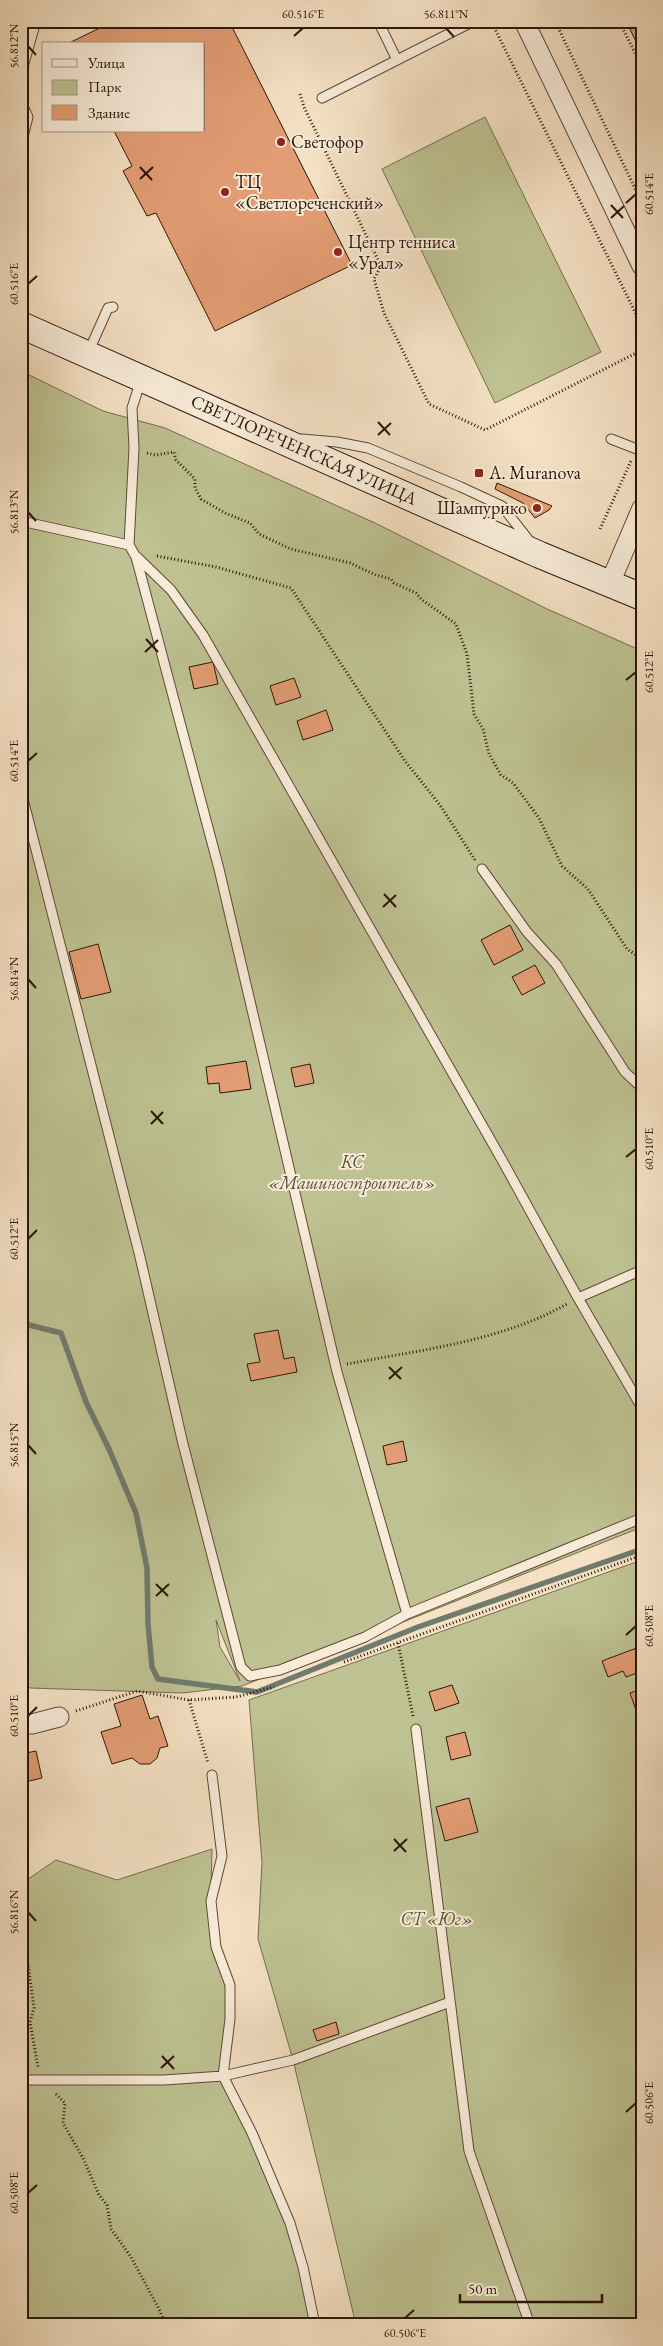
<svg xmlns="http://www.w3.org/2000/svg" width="663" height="2346" font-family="'EB Garamond',serif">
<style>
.green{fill:#bec292;stroke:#756c4d;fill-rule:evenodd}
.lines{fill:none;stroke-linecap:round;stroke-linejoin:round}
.stream{stroke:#707b6d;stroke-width:5.5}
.building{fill:#e39d74;stroke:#2c1608}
.lane-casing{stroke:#5e4937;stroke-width:11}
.street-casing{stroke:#5e4937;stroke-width:21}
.secondary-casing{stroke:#2c1608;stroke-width:28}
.path{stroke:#2c1608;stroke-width:3;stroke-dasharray:1 2.5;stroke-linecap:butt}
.lane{stroke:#f8ecd9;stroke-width:9}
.street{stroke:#f8ecd9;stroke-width:19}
.secondary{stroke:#f8ecd9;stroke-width:26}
.ticks{fill:none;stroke:#2c1608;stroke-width:2}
.poi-dot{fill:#8f2418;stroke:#f8ecd9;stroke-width:2}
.labels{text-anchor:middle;stroke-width:4;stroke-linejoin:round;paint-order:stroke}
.poi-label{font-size:18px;fill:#2c1608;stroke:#f8ecd9;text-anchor:start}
.street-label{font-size:18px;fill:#2c1608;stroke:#f8ecd9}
.park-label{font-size:18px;font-style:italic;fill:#5f5238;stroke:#f8ecd9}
.neatline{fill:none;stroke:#2c1608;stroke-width:2}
.ticks-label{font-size:12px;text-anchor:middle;fill:#2c1608}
</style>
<rect width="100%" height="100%" fill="#f5e1c4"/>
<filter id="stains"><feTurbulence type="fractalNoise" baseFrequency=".004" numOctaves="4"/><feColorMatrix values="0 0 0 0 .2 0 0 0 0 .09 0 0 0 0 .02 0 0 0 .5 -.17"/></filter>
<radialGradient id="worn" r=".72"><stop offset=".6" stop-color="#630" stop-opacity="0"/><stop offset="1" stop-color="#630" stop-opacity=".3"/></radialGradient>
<!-- green -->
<path class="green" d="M485 117 601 352 495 403 382 169Z
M21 371 103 411 165 428 375 523 545 608 642 651V1527L242 1686 183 1693 30 1688 21 1680ZM216 1620 240 1681 220 1647Z
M642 1560V2325H356L293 2060 258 1939 262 1862 249 1700Z
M212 1849 210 1930 230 1985 223 2076 290 2223 315 2325H21V1884L56 1860 117 1880Z"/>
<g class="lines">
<!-- stream -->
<path class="stream" d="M21 1316 29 1325 61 1333 86 1402 109 1449 136 1513 147 1568 148 1624 152 1667 158 1679 257 1692 418 1627 642 1549"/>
</g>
<!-- building -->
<path class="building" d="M114 21H229L352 265 215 331 156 213 147 216 123 171 132 166 114 131H204V44H72L71 42Z
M626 21H642V54Z
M497 483 552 506 549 510 535 518 523 503 495 489Z
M213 662 218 684 194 689 189 667Z
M294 678 301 697 276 705 270 686Z
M326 710 333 730 303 740 297 721Z
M510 925 523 950 494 965 481 940Z
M98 944 111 992 81 999 69 952Z
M535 965 545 983 522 995 512 977Z
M246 1061 251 1089 220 1093 219 1083 208 1084 206 1067Z
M310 1064 314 1083 295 1087 291 1068Z
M278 1330 284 1359 294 1357 297 1372 251 1381 247 1364 260 1362 254 1334Z
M403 1441 407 1461 387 1465 383 1446Z
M642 1646V1671L626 1677 623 1671 608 1677 602 1661Z
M452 1685 459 1703 435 1711 429 1692Z
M642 1689V1715L638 1716 630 1693Z
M142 1695 150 1719 158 1716 168 1746 160 1748 157 1758 150 1764H140L132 1758 112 1764 101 1732 121 1726 114 1704Z
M465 1732 471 1755 451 1760 446 1737Z
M36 1751 42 1778 21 1783V1754Z
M469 1798 478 1832 445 1841 436 1807Z
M336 2022 339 2034 317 2041 313 2030Z"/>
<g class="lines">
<!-- lane casing -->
<g class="lane-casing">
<path id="lane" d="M378 21 397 60
M21 74 36 21
M322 98 474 21
M21 102 28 117 21 145
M88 353 108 308 113 307
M302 439 337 442 368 448 461 487 502 506 531 543
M611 439 642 451
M21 521 129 545 136 557 219 869 337 1372 407 1614
M129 545 134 448 132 408 141 380
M137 557 171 590 203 635 502 1160 578 1298 642 1270
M21 791 140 1257 183 1444 241 1667 250 1676 280 1670 365 1637 407 1614 642 1518
M482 869 527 932 556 964 625 1072 642 1088
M578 1298 642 1408
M416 1729 469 2151 530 2325
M212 1775 222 1856 211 1901 216 1947 230 1985V2019L223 2076 252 2133 290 2223 303 2267 315 2325
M21 2080H164L223 2076 293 2060 450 2002"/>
</g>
<!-- street casing -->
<g class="street-casing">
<path id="street" d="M524 21 642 266
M610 583 642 508
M21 1723 32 1724 59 1717"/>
</g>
<!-- secondary casing -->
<g class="secondary-casing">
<path id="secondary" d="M21 325 540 555 642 597"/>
</g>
<!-- path -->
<path class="path" d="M491 21 642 326
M555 21 642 203
M619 21 642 67
M300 94 304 107 381 266 374 279 384 313 429 404 485 430 642 350
M147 453 155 455 174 452 176 460 195 479V488L201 499 225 513 250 523 259 534 291 549 350 563 376 575 391 579 394 583 416 593 421 599 456 624 467 654 474 714 483 729 489 754 501 775 513 783 539 818 562 866 588 889 627 949 636 955 642 981
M600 529 631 461
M157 556 216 567 291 588 405 761 440 805 475 860
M347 1364C421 1350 501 1341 567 1304
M398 1643 413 1716
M344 1662 642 1555
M189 1700 208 1763
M76 1711 137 1691 189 1700 236 1697 274 1687
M21 1946 28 1964 32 1993 34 2008 30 2022 38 2067
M56 2094 65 2103 63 2123 83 2158 99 2195 107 2205 111 2229 131 2257 160 2311 165 2325"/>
<!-- lane -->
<use href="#lane" class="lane"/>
<!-- street -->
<use href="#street" class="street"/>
<!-- secondary -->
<use href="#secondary" class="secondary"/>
</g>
<!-- ticks -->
<path class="ticks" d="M446 28 454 37M294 36 303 28M28 46 36 55M140 167 152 180M140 179 153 167M626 203 636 194M611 205 623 218M611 218 624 206M28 284 37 276M378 422 390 435M378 435 391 423M28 512 36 521M146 639 158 652M145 652 158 640M626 680 636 672M28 761 37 753M384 894 396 907M383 907 396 895M28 979 36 988M151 1111 163 1124M151 1124 163 1112M626 1157 636 1149M28 1239 37 1230M389 1367 401 1379M389 1379 402 1367M28 1445 36 1454M156 1584 168 1596M156 1596 169 1584M626 1635 636 1626M28 1716 37 1707M394 1839 406 1852M394 1851 407 1839M28 1912 36 1921M162 2056 174 2069M161 2068 174 2056M626 2112 636 2103M28 2193 37 2185M405 2318 414 2310"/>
<!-- markers -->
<g class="poi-dot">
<circle cx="281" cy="142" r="5"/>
<circle cx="225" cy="192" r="5"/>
<circle cx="338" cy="252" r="5"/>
<rect x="474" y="468" width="10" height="10" rx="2.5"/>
<circle cx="537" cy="508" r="5"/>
</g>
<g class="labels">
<!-- poi labels -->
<g class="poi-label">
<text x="291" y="148">Светофор</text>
<text x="235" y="188">ТЦ<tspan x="235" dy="21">«Светлореченский»</tspan></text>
<text x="348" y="248">Центр тенниса<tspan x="348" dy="21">«Урал»</tspan></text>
<text x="489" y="479">A. Muranova</text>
<text x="527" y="514" text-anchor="end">Шампурико</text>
</g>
<!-- street labels -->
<g class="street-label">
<text transform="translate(304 450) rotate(24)" y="6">СВЕТЛОРЕЧЕНСКАЯ УЛИЦА</text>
</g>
<!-- park labels -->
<g class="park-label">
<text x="352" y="1168">КС<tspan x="352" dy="21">«Машиностроитель»</tspan></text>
<text x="437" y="1925">СТ «Юг»</text>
</g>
</g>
<!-- margin -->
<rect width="663" height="2346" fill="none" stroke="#f5e1c4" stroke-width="55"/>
<!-- legend -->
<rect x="42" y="42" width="162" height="90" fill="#f8ecd9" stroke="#a69685"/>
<rect x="52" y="59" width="25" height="8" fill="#f8ecd9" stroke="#a69685"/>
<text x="88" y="68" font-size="15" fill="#2c1608">Улица</text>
<rect x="52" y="80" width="25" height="15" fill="#bec292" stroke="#a69685"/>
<text x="88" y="92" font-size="15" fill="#2c1608">Парк</text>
<rect x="52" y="105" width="25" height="15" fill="#e39d74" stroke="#a69685"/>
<text x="88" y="118" font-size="15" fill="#2c1608">Здание</text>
<!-- scale -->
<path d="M460 2294v8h142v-8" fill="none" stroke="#2c1608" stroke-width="2.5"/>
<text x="468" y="2294" font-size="15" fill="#2c1608" stroke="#f8ecd9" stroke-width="4" paint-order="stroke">50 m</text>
<rect x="28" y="28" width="608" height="2290" class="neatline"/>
<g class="ticks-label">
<text x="303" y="18">60.516°E</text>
<text x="446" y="18">56.811°N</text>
<text transform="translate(14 46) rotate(-90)" y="4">56.812°N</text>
<text transform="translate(649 194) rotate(-90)" y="4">60.514°E</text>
<text transform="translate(14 284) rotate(-90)" y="4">60.516°E</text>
<text transform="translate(14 512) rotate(-90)" y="4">56.813°N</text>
<text transform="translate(649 672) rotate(-90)" y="4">60.512°E</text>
<text transform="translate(14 761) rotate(-90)" y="4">60.514°E</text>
<text transform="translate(14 979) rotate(-90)" y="4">56.814°N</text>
<text transform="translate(649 1149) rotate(-90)" y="4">60.510°E</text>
<text transform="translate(14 1239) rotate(-90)" y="4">60.512°E</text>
<text transform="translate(14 1445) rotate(-90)" y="4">56.815°N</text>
<text transform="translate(649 1626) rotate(-90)" y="4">60.508°E</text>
<text transform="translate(14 1716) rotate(-90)" y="4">60.510°E</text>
<text transform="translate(14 1912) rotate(-90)" y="4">56.816°N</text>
<text transform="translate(649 2103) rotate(-90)" y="4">60.506°E</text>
<text transform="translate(14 2193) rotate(-90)" y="4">60.508°E</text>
<text x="405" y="2337">60.506°E</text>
</g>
<rect width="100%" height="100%" filter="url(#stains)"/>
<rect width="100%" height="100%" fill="url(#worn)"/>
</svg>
